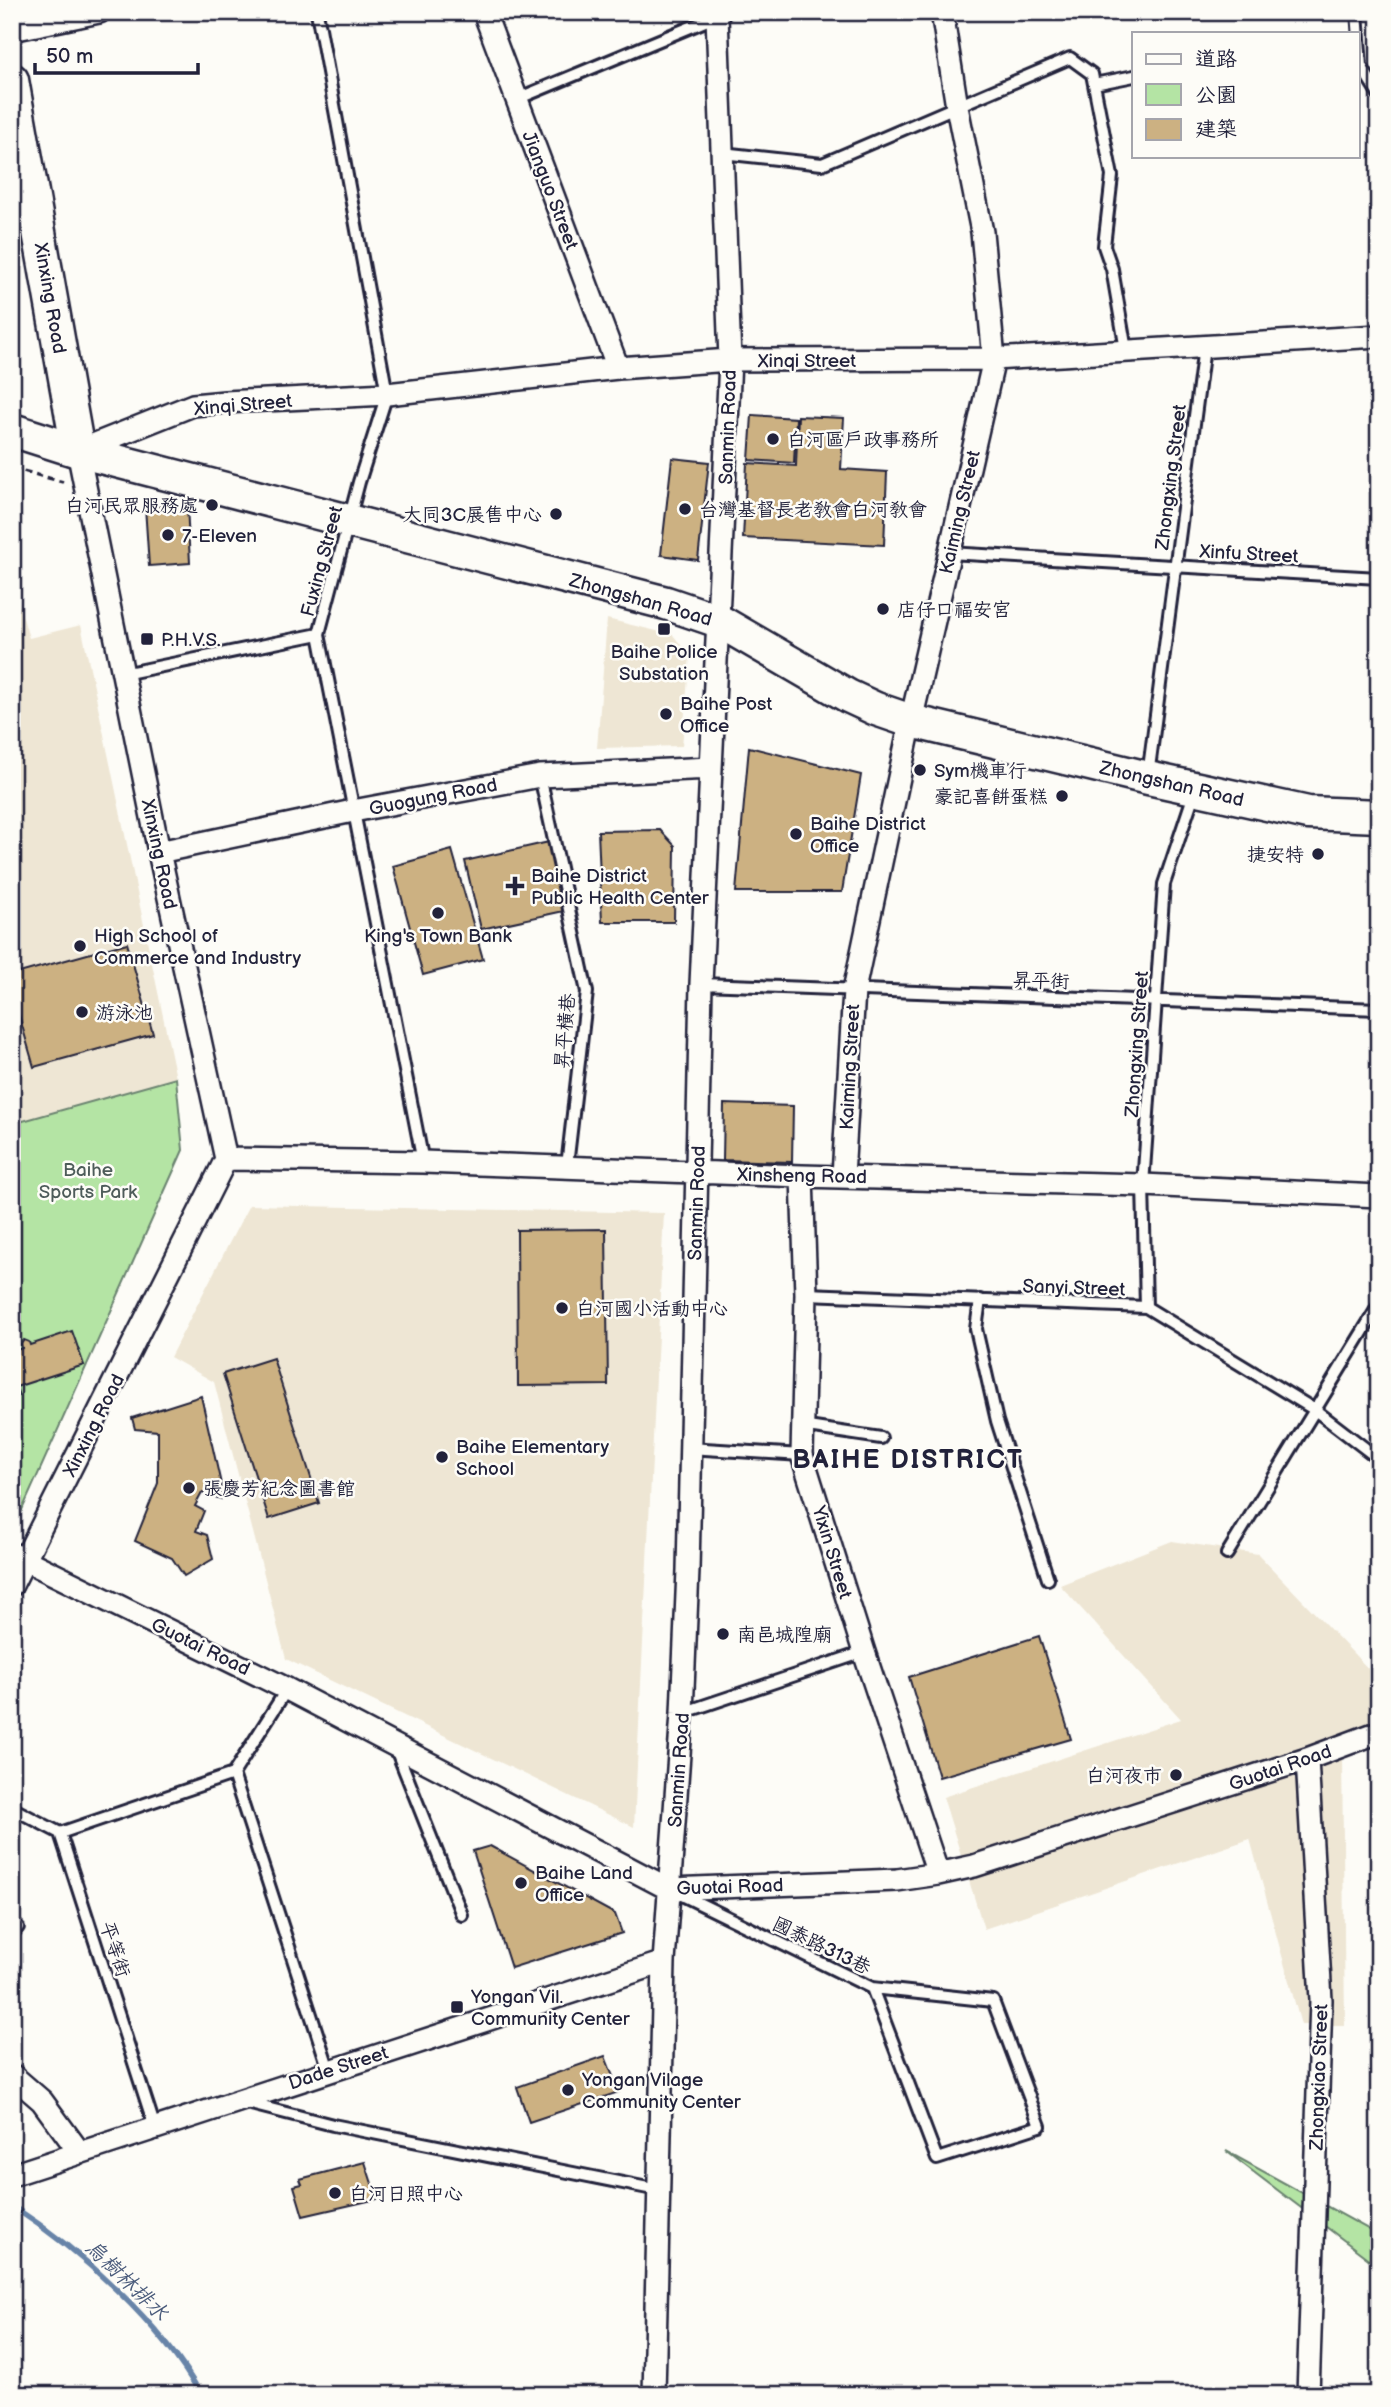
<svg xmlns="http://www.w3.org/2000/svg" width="1391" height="2407" font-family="'Balsamiq Sans','LXGW WenKai TC',sans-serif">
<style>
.built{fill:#eee6d4}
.green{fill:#b4e4a4;stroke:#6b8370;stroke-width:2}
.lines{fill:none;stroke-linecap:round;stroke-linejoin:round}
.stream{stroke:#6784a8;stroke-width:6}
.building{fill:#ccb182;stroke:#22223b;stroke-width:2}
.lane-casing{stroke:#22223b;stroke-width:16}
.street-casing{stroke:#22223b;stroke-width:26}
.secondary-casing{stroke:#22223b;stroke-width:37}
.path{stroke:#22223b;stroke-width:3.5;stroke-dasharray:7 5;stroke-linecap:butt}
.lane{stroke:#fdfcf7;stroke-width:10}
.street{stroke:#fdfcf7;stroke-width:21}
.secondary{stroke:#fdfcf7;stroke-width:32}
.poi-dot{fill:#22223b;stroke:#fdfcf7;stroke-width:2.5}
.labels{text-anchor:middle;stroke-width:5;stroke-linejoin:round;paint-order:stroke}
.street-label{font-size:19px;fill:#22223b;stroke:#fdfcf7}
.poi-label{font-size:19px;fill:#22223b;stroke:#fdfcf7;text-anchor:start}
.park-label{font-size:19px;fill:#4e5c5a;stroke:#fdfcf7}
.water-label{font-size:21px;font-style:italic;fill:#4a5b7b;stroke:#fdfcf7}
.district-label{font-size:26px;font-weight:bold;letter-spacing:2px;fill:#22223b;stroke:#fdfcf7}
</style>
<rect width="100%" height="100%" fill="#fdfcf7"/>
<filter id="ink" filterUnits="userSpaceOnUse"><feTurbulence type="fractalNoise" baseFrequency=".0143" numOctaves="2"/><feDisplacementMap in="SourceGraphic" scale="14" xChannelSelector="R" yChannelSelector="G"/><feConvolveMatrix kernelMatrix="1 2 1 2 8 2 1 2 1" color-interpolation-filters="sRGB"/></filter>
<g filter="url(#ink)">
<!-- built -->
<path class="built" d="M12 581 29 638 81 625 176 1078 12 1124Z
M607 619 673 635 690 656 682 746 597 748Z
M249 1205 664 1213 634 1827 286 1659 214 1382 170 1357Z
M1172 1541 1258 1554 1379 1680V1739L1342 1753 1345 2025H1301L1250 1839 984 1929 943 1797 1181 1719 1060 1585Z"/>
<!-- green -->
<path class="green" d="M176 1078 183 1150 18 1519 12 1516V1124Z
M1226 2151 1379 2235V2267Z"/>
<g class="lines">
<!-- stream -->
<path class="stream" d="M12 2206C80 2250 162 2324 201 2395"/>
</g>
<!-- building -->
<path class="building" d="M752 415 796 418 794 463 749 460Z
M798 416 844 418 841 469 887 472 884 545 743 538 747 463 796 466Z
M672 458 709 462 698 560 661 555Z
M187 505 190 563 149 566 145 507Z
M749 747 861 775 842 892H736Z
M660 830 675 846 674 922H602L598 831Z
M549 842 564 911 481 929 465 861Z
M452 850 483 959 423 975 393 866Z
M1374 859H1379V904H1377Z
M127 943 153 1034 34 1067 12 991V975Z
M724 1104 793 1106 792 1162 723 1160Z
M606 1229 608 1385 518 1386 517 1230Z
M72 1331 84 1365 16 1387 19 1396 12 1398V1352L22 1348 21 1344 24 1340 29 1342 30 1345Z
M273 1358 319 1503 269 1519 223 1374Z
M201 1396 221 1484V1499L202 1493 195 1506 204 1511 196 1531 207 1535 213 1559 184 1576 172 1558 135 1541 158 1483V1431L135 1429 132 1418Z
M1039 1636 1071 1739 939 1777 909 1677Z
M490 1846 615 1914 622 1933 511 1968 473 1851Z
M605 2056 619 2092 529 2122 517 2087Z
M365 2162 377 2199 303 2216 294 2186 302 2184 300 2179Z"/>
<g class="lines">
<!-- lane casing -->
<g class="lane-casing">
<path id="lane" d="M317 12 387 394 359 482 319 634 423 1162
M1357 12 1361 66 1379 95
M1094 84 1134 76
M517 99 727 12
M722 153 822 164 1070 58 1092 74 1112 176 1104 246 1112 269 1126 350
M949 553 1379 578
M123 674 319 634
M540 776 587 992 567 1166
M1148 776 1204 347
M701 984 1379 1009
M806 1294 1146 1307 1315 1410 1379 1459
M980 1300 976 1329 997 1421 1048 1579
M1146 1307 1143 1185 1164 884 1195 791
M801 1426 881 1438
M689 1448 802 1455
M1227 1554 1379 1305
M287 1689 233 1774 329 2070
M682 1713 864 1652
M396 1749 462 1915
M12 1808 60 1833 155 2128
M60 1833 233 1774
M678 1893 872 1988 993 2001 1040 2126 937 2159 872 1988
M12 1934 18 1927
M247 2103 333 2125 658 2190"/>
</g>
<!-- street casing -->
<g class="street-casing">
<path id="street" d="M484 12 618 368
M12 30 99 12
M159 852 353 811 540 776 711 768
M226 1159 423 1162 802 1176 1143 1185 1379 1196
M802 1176 806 1294 802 1455 864 1652 938 1874
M843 1176 854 990 911 721 994 359 982 232 957 107 942 12
M15 1555 287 1689 669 1889 897 1880 938 1874 974 1866 1307 1759 1379 1732
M12 1585 226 1159 159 852 78 451 193 405 225 402 387 394 618 368 730 360 994 359 1379 336
M1307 1759 1321 2000 1308 2395
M12 2075 42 2101 80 2153
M12 2175 664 1962
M654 2395 664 1962 682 1713 688 1570 701 984 730 360 717 16 714 12"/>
</g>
<!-- secondary casing -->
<g class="secondary-casing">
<path id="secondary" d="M12 80 78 451
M12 430 78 451 666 603 719 621 848 696 876 709 911 721 1148 778 1308 813 1379 816"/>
</g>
<!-- path -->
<path class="path" d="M12 468 63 482"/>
<!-- lane -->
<use href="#lane" class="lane"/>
<!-- street -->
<use href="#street" class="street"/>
<!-- secondary -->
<use href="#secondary" class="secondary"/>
</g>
</g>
<!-- markers -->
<g class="poi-dot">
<circle cx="773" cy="439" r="7"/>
<circle cx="212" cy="505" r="7"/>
<circle cx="685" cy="509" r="7"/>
<circle cx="556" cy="514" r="7"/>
<circle cx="168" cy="535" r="7"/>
<circle cx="883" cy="609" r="7"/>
<rect x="657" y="622" width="14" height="14" rx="3.5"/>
<rect x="140" y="632" width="14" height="14" rx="3.5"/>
<circle cx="666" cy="714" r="7"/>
<circle cx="920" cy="770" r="7"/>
<circle cx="1062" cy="796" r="7"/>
<circle cx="796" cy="834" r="7"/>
<circle cx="1318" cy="854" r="7"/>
<path d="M511.5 875.5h7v7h7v7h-7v7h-7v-7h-7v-7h7z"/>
<circle cx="438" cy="913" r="7"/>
<circle cx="80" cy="946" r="7"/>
<circle cx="82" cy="1012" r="7"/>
<circle cx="562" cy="1308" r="7"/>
<circle cx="442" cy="1457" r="7"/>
<circle cx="189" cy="1488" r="7"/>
<circle cx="723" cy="1634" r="7"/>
<circle cx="1176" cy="1775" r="7"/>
<circle cx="521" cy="1883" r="7"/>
<rect x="450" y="2000" width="14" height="14" rx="3.5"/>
<circle cx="568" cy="2090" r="7"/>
<circle cx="335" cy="2193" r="7"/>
</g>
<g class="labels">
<!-- street labels -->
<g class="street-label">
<text transform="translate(551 190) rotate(69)" y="7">Jianguo Street</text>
<text transform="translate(51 298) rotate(80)" y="7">Xinxing Road</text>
<text x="807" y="367">Xinqi Street</text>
<text transform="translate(243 404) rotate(-5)" y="7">Xinqi Street</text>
<text transform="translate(727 427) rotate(-88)" y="7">Sanmin Road</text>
<text transform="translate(1170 477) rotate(-83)" y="7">Zhongxing Street</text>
<text transform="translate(959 512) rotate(-77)" y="7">Kaiming Street</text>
<text transform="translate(1249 553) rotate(3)" y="7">Xinfu Street</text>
<text transform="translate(321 561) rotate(-75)" y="7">Fuxing Street</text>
<text transform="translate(641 599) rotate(16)" y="7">Zhongshan Road</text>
<text transform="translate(1172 783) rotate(13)" y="7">Zhongshan Road</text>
<text transform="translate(433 796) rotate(-11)" y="7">Guogung Road</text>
<text transform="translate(160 854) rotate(78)" y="7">Xinxing Road</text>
<text transform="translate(1041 980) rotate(2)" y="7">昇平街</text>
<text transform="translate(564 1031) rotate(-85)" y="7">昇平橫巷</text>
<text transform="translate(1136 1044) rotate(-86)" y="7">Zhongxing Street</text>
<text transform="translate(849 1067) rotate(-87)" y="7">Kaiming Street</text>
<text transform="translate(802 1175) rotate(1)" y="7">Xinsheng Road</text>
<text transform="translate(696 1203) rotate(-88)" y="7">Sanmin Road</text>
<text transform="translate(1074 1287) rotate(2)" y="7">Sanyi Street</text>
<text transform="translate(93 1425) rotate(-63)" y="7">Xinxing Road</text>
<text transform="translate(833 1552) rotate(73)" y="7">Yixin Street</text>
<text transform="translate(201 1646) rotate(26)" y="7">Guotai Road</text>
<text transform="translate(1280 1767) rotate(-19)" y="7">Guotai Road</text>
<text transform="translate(678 1770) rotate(-86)" y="7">Sanmin Road</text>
<text transform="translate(730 1886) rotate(-2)" y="7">Guotai Road</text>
<text transform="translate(822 1945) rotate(26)" y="7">國泰路313巷</text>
<text transform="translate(116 1949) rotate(72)" y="7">平等街</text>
<text transform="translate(338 2067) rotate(-18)" y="7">Dade Street</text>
<text transform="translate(1318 2077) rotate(-88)" y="7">Zhongxiao Street</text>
</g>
<!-- poi labels -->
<g class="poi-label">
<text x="787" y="446">白河區戶政事務所</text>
<text x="198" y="512" text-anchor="end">白河民眾服務處</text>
<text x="699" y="516">台灣基督長老教會白河教會</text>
<text x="542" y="521" text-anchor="end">大同3C展售中心</text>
<text x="182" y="542">7-Eleven</text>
<text x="897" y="616">店仔口福安宮</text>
<text x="161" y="646">P.H.V.S.</text>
<text x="664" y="658" text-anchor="middle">Baihe Police<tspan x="664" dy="22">Substation</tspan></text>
<text x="680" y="710">Baihe Post<tspan x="680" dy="22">Office</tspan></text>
<text x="934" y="777">Sym機車行</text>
<text x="1048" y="803" text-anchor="end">豪記喜餅蛋糕</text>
<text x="810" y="830">Baihe District<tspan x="810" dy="22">Office</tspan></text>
<text x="1304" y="861" text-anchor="end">捷安特</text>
<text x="531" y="882">Baihe District<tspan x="531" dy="22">Public Health Center</tspan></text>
<text x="94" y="942">High School of<tspan x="94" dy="22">Commerce and Industry</tspan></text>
<text x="438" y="942" text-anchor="middle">King's Town Bank</text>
<text x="96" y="1019">游泳池</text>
<text x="576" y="1315">白河國小活動中心</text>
<text x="456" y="1453">Baihe Elementary<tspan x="456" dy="22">School</tspan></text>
<text x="203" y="1495">張慶芳紀念圖書館</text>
<text x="737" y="1641">南邑城隍廟</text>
<text x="1162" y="1782" text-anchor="end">白河夜市</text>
<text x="535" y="1879">Baihe Land<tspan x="535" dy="22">Office</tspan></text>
<text x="471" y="2003">Yongan Vil.<tspan x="471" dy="22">Community Center</tspan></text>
<text x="582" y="2086">Yongan Vilage<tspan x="582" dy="22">Community Center</tspan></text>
<text x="349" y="2200">白河日照中心</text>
</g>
<!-- park labels -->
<g class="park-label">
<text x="88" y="1176">Baihe<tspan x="88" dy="22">Sports Park</tspan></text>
</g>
<!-- water labels -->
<g class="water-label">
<text transform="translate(127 2280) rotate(44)" y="7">烏樹林排水</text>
</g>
<!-- district labels -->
<g class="district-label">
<text x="908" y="1468">BAIHE DISTRICT</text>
</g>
</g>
<!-- margin -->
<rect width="1391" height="2407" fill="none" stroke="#fdfcf7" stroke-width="42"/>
<rect x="21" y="21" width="1349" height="2365" fill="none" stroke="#22223b" stroke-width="2.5" filter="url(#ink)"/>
<!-- legend -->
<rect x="1132" y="32" width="228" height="126" fill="#fdfcf7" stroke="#a5a5ac" stroke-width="2"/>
<rect x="1146" y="54" width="35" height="10" fill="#fdfcf7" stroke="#a5a5ac" stroke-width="2"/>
<text x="1195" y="66" font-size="21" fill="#22223b">道路</text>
<rect x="1146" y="84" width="35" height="21" fill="#b4e4a4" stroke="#a5a5ac" stroke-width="2"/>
<text x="1195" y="102" font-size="21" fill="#22223b">公園</text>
<rect x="1146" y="119" width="35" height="21" fill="#ccb182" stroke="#a5a5ac" stroke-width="2"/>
<text x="1195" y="136" font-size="21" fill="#22223b">建築</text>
<!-- scale -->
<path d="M35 63v10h163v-10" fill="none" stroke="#22223b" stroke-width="3.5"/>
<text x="46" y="63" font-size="21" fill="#22223b" stroke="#fdfcf7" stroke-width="5" paint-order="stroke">50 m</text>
</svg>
